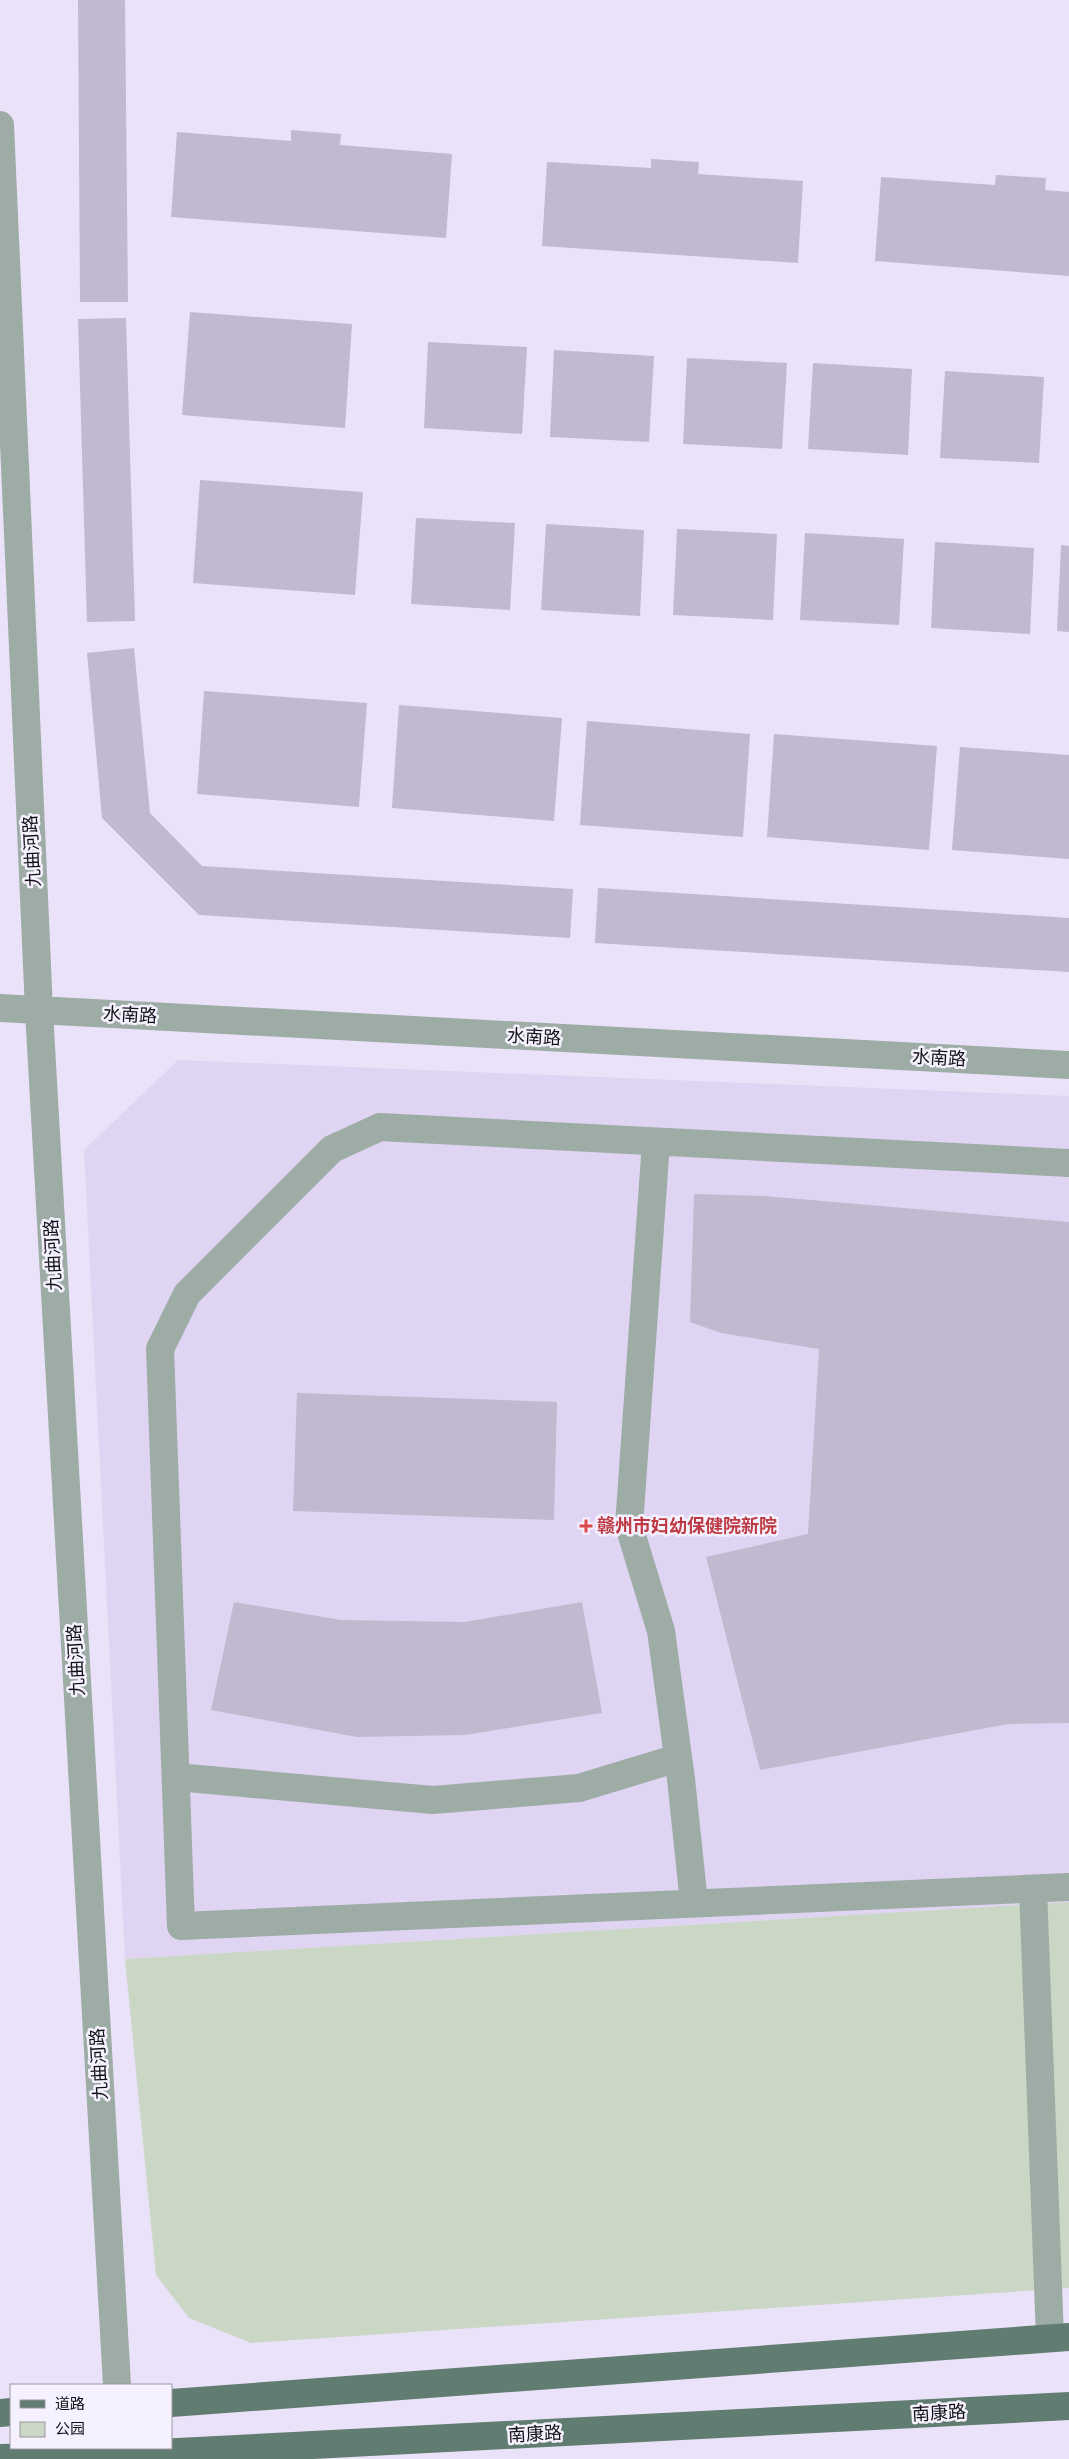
<svg xmlns="http://www.w3.org/2000/svg" width="1069" height="2459" font-family="Spectral,'Noto Sans SC',serif">
<style>
.built{fill:#dfd5f3}
.green{fill:#cbd7c5}
.building{fill:#c0b9cf}
.lines{fill:none;stroke-linecap:round;stroke-linejoin:round}
.minor{stroke:#9eaca6;stroke-width:28}
.major{stroke:#617c70;stroke-width:28}
.health-dot{fill:#e0444e;stroke:#f6f1ff;stroke-width:2}
.labels{text-anchor:middle;stroke-width:5;stroke-linejoin:round;paint-order:stroke}
.street-label{font-size:18px;fill:#121017;stroke:#f6f1ff}
.health-label{font-size:18px;font-weight:bold;fill:#be3a42;stroke:#f6f1ff;text-anchor:start}
</style>
<rect width="100%" height="100%" fill="#eae2f9"/>
<!-- built -->
<path class="built" d="M178 1060 1069 1096V1902L125 1959 84 1150Z"/>
<!-- green -->
<path class="green" d="M1069 1902V2288L251 2343 189 2318 156 2275 125 1959Z"/>
<!-- building -->
<path class="building" d="M78 0H125L128 302H80Z
M291 130 341 134 340 145 452 154 446 238 171 217 177 132 291 141Z
M651 159 699 162 698 174 803 181 798 263 542 246 547 162 651 168Z
M996 175 1046 178 1045 190 1069 192V276L875 261 881 177 995 185Z
M190 312 352 324 345 428 182 415Z
M126 318 135 621 87 622 78 319Z
M428 342 527 347 522 434 424 428Z
M554 350 654 356 649 442 550 437Z
M687 358 787 363 782 449 683 444Z
M813 363 912 369 908 455 808 449Z
M945 371 1044 377 1039 463 940 458Z
M200 480 363 492 355 595 193 583Z
M416 518 515 523 510 610 411 604Z
M546 524 644 530 640 616 541 610Z
M677 529 777 534 773 620 673 615Z
M805 533 904 539 899 625 800 620Z
M935 542 1034 548 1030 634 931 628Z
M1061 545 1069 546V632L1057 631Z
M134 648 150 813 202 866 573 889 570 938 199 915 102 818 87 653Z
M204 691 367 703 359 807 197 794Z
M399 705 562 718 554 821 392 808Z
M587 721 750 734 743 837 580 825Z
M774 734 937 746 929 850 767 837Z
M960 747 1069 755V859L952 850Z
M598 888 1069 918V972L595 943Z
M694 1194 764 1196 1069 1222V1723L1008 1724 760 1770 706 1557 808 1534 819 1349 721 1333 690 1322Z
M297 1393 557 1402 554 1520 293 1511Z
M234 1602 341 1620 465 1622 582 1602 602 1713 465 1735 357 1737 211 1710Z"/>
<g class="lines">
<!-- minor -->
<path class="minor" d="M0 125 39 1011 117 2385
M0 1008 1069 1065
M656 1142 629 1526 661 1631 681 1779 694 1903
M1069 1163 380 1127 332 1149 187 1294 160 1349 181 1926 1069 1887
M176 1777 433 1800 579 1788 678 1758
M1033 1889 1050 2338"/>
<!-- major -->
<path class="major" d="M171 2403 1069 2337
M0 2413 11 2412
M0 2458 119 2455 1069 2406"/>
</g>
<!-- markers -->
<path class="health-dot" d="M583.5 1518.5h5v5h5v5h-5v5h-5v-5h-5v-5h5z"/>
<g class="labels">
<!-- street labels -->
<g class="street-label">
<text transform="translate(32 851) rotate(-93)" y="6">九曲河路</text>
<text transform="translate(130 1015) rotate(3)" y="6">水南路</text>
<text transform="translate(534 1037) rotate(3)" y="6">水南路</text>
<text transform="translate(939 1058) rotate(3)" y="6">水南路</text>
<text transform="translate(53 1255) rotate(-93)" y="6">九曲河路</text>
<text transform="translate(76 1660) rotate(-93)" y="6">九曲河路</text>
<text transform="translate(99 2064) rotate(-93)" y="6">九曲河路</text>
<text transform="translate(939 2413) rotate(-3)" y="6">南康路</text>
<text transform="translate(535 2434) rotate(-3)" y="6">南康路</text>
</g>
<!-- health labels -->
<g class="health-label">
<text x="597" y="1532">赣州市妇幼保健院新院</text>
</g>
</g>
<!-- legend -->
<rect x="10" y="2384" width="162" height="65" fill="#f6f1ff" stroke="#9b97a2"/>
<rect x="20" y="2400" width="25" height="8" fill="#617c70" stroke="#9b97a2"/>
<text x="55" y="2409" font-size="15" fill="#121017">道路</text>
<rect x="20" y="2422" width="25" height="15" fill="#cbd7c5" stroke="#9b97a2"/>
<text x="55" y="2434" font-size="15" fill="#121017">公园</text>
</svg>
